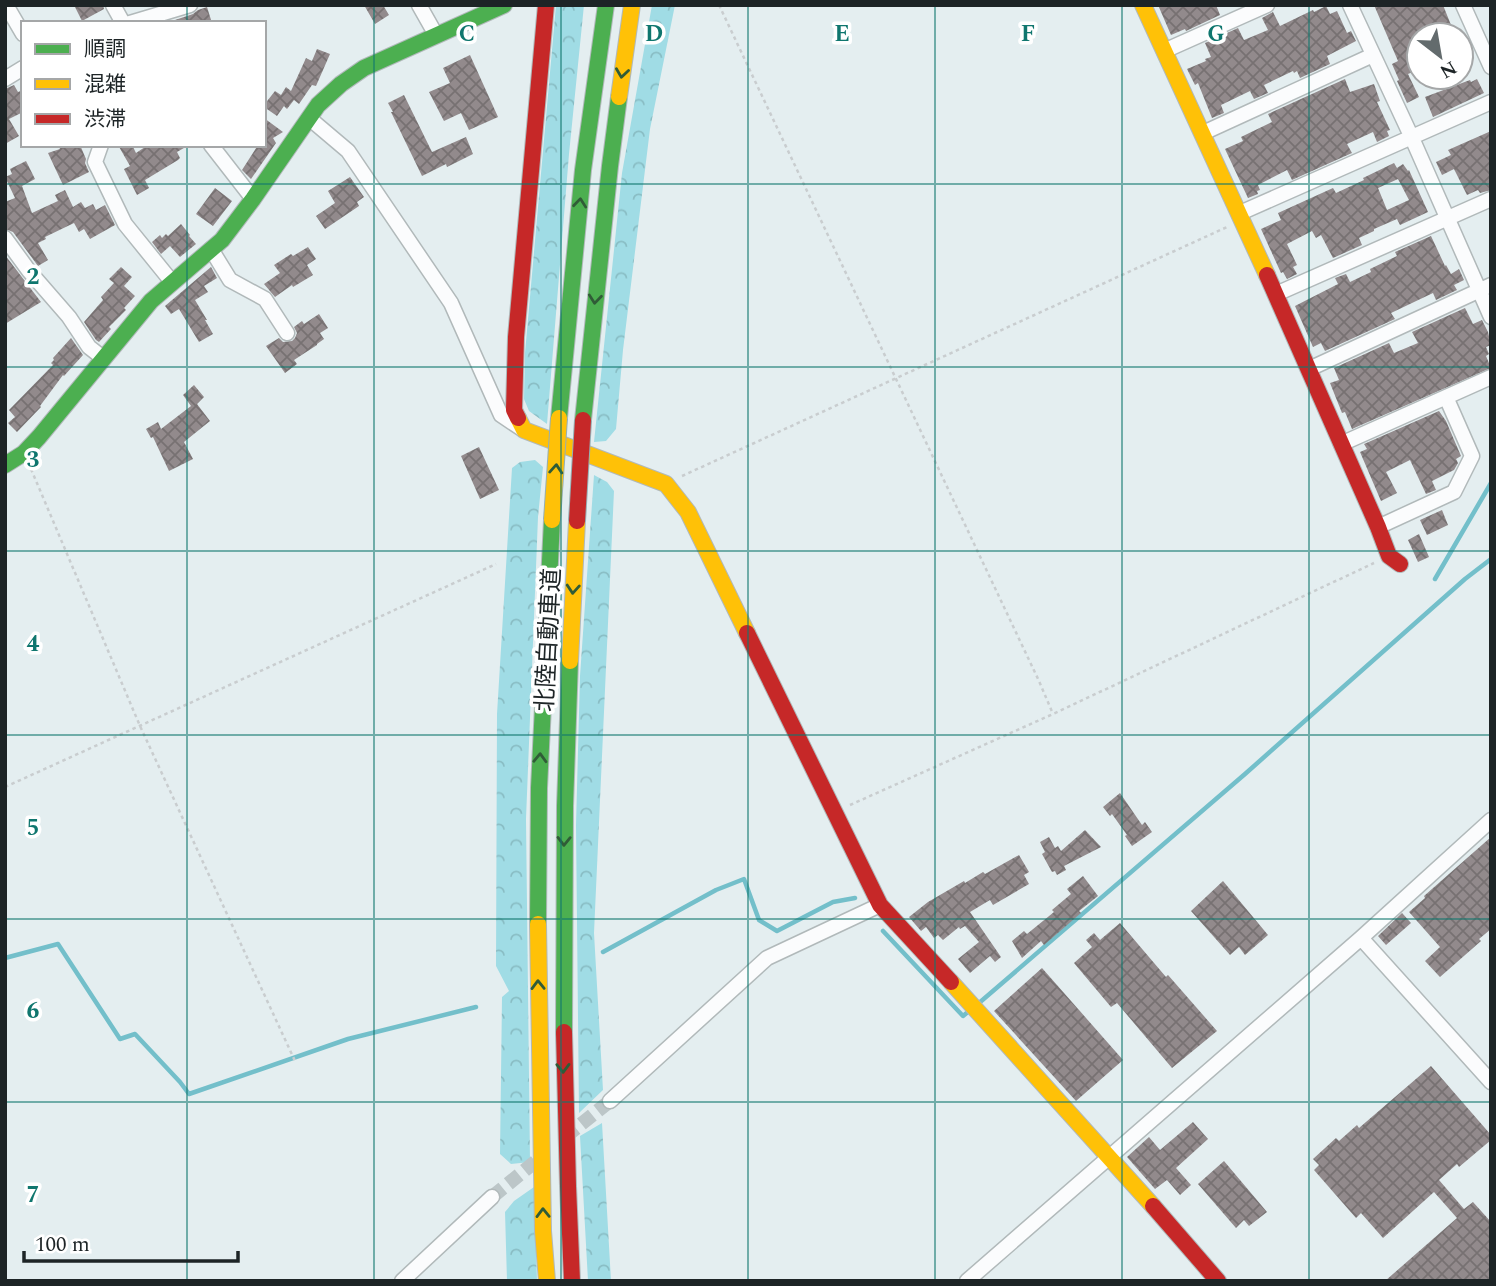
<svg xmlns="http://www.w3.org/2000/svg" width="1496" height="1286" font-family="Spectral,'Noto Sans JP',serif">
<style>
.forest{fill:url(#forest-crowns)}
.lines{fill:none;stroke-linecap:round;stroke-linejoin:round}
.stream{stroke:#73bfca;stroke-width:4.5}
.building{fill:url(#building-cross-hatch);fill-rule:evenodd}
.street-tunnel{stroke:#bcc6c8;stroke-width:14;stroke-dasharray:14 7;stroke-linecap:butt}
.street-casing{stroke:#b1b9ba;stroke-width:17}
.fast-casing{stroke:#b1b9ba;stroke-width:18}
.slow-casing{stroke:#b1b9ba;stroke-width:18}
.jam-casing{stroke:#b1b9ba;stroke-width:18}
.path{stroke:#c9cdcf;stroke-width:2.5;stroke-dasharray:3.5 3.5;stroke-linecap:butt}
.street{stroke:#fbfcfd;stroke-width:14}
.fast{stroke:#4caf50;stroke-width:16}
.slow{stroke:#ffc107;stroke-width:16}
.jam{stroke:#c62828;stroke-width:16}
.slow-bridge-casing{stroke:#95afb4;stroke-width:18;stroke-linecap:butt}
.jam-bridge-casing{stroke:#95afb4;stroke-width:18;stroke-linecap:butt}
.slow-bridge{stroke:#ffc107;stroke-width:16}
.jam-bridge{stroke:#c62828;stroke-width:16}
.oneway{stroke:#305c37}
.grid{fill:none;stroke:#0f766e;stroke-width:2;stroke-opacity:0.55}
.labels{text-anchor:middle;stroke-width:7;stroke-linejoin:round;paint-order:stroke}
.street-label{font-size:24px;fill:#1d2426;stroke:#fff}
.grid-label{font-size:23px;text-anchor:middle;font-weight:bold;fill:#0f766e;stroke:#fff;stroke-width:7;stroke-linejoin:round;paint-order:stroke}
</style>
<defs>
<pattern id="forest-crowns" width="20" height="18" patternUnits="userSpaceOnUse" patternTransform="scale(1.75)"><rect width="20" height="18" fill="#a0dce5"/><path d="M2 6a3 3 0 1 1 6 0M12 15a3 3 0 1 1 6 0" fill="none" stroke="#89bdc4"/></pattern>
<pattern id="building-cross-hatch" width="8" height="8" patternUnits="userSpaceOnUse" patternTransform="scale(1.75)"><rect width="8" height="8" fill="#928a8c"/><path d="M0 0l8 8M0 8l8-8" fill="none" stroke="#777172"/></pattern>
</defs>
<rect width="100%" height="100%" fill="#e4eef0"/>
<!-- forest -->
<path class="forest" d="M556 5H584L569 154 547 424 529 411 524 399 525 353Z
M652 5H675L650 129 623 350 616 429 606 441 594 442 622 173Z
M535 460 543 467 538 517 526 819 530 1162 511 1164 500 1154 502 997 509 991 496 966 497 714 512 468 520 462Z
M594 475 607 482 614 491 594 933 603 1090 579 1113 576 825 580 676Z
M602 1123 611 1281H588L580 1136Z
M534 1187 537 1281H507L505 1212 514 1201Z"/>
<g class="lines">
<!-- stream -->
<path class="stream" d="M1435 579 1491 483
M883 931 963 1016 969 1011
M603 952 716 890 744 879 759 920 777 931 833 902 855 898
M5 958 58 944 120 1039 135 1034 180 1082 189 1094 348 1039 476 1007
M979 1003 1245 774 1465 579 1491 559"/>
</g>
<!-- building -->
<path class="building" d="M74 5H103L104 9 82 21Z
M364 5H383L389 15 375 24Z
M1158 5H1216L1220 15 1186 31 1185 29 1171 35Z
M1374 5H1443L1455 35H1419V69L1408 74 1419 97 1407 103 1397 81 1399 80 1392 64 1398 61Z
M1326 6 1330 14 1337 11 1347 33 1351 31 1356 41 1327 56 1330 64 1300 78 1297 71 1294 73 1293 71 1264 85 1268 93 1254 99 1250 91 1221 105 1224 113 1212 118 1198 83 1195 85 1187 69 1206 61 1205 59 1211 57 1205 43 1238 28 1244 40 1268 30 1262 18 1273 12 1280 26 1313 10 1314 12Z
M207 7 212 23H166L193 14 198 10Z
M317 49 330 54 316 86 312 85 299 104 294 100 287 109 284 106 277 116 264 107V105L275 91 281 95 286 87 291 91 306 58 312 61Z
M470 55 498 117 469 130 461 113 444 121 429 92 450 83 443 68Z
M1345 79 1350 92 1374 84 1380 101 1377 102 1390 130 1387 131 1389 136 1377 142 1373 132 1347 144 1352 153 1292 180 1287 170 1258 185 1260 190 1257 191 1258 194 1248 198 1225 149 1243 141 1241 137 1272 122 1268 114Z
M1477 79 1484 93 1433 117 1425 97 1470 80 1471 82Z
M14 85 18 92 23 90V112L9 119 19 136 5 144V89Z
M404 95 432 152 466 137 473 154 447 167 446 164 422 176 391 112H393L388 103Z
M264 118 283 132 273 138 276 143 251 179 242 170 258 145H264Z
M1491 131V190L1480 193 1478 190 1467 195 1454 169 1442 175 1436 162 1451 155 1448 150Z
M58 145H80L86 159 85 163 89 172 63 185 48 153 60 149Z
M118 145H132L136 153 148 145H189L177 152 180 158 178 160 145 180 149 188 137 195 124 169 130 166Z
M26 161 35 179 22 186 32 213 58 201 55 195 65 190 73 207 81 202 85 208 93 204 96 210 105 205 115 225 90 239 84 229 79 232 74 223 45 237 46 239 38 243 48 260 38 266 13 232 5 229V202L15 198 5 177 12 174 10 169Z
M1394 163 1397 168 1403 164 1408 171 1409 170 1428 212 1400 225 1397 219 1374 229V231L1359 238 1362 245 1333 258 1321 235 1316 238 1312 231 1287 244 1297 265 1293 267 1297 274 1287 279 1283 272 1281 273 1261 229 1281 220 1278 213 1333 188 1336 193 1364 180 1363 178ZM1398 179 1409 200 1387 210 1378 188Z
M350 177 364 197 357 202 359 206 325 229 316 216 335 203 328 191Z
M215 188 232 201 213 226 196 214Z
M181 224 190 235 189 236 196 244 180 257 170 246 161 254 152 242 160 235 162 238 166 234 168 236Z
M1431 236 1445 266 1446 265 1451 274 1459 269 1464 280 1454 285 1457 290 1436 300 1433 293 1391 313 1395 319 1325 351 1321 343 1313 347 1295 306 1338 284 1335 278 1346 274 1350 282 1371 272 1370 269 1397 256 1395 252Z
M308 247 316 259 307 265 313 275 293 287 292 285 275 297 264 284 280 273 274 265 291 254 293 256Z
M5 255 41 302 5 324Z
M121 267 132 277 124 286 135 296 124 308 126 310 109 327 111 329 99 342 96 340 84 322 103 300 101 297 114 283 109 279Z
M211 267 217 278 204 286 208 292 195 300 207 320H205L213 334 199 342 179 309 171 314 165 306Z
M1465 308 1473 324 1482 320 1488 332 1491 345 1486 347 1489 354 1486 356 1491 368 1352 429 1345 412 1342 413 1330 383 1339 380 1334 368 1389 343 1394 353 1418 343 1412 332Z
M319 314 328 328 320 333 324 339 317 344V345L294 360 297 364 285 373 266 346 279 338 283 342 292 341 295 338 297 333 294 327 302 321 304 324Z
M71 338 83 355 64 376 63 375 40 406 41 407 17 432 8 423 15 417 9 410 53 365 51 363 54 360 53 358Z
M194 385 204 397 197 404 210 421 184 442 193 459 169 471 153 437 151 438 146 429 158 422 161 429 191 406 183 395Z
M1439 411 1446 421 1461 456 1456 459 1458 463 1454 470 1432 481 1436 490 1426 494 1410 460 1386 472 1397 493 1381 501 1360 452 1367 449 1364 444Z
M479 447 499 490 480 499 461 456Z
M1442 510 1448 525 1427 535 1420 520Z
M1419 534 1429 557 1418 562 1408 540Z
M1120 793 1142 825 1145 822 1152 832 1132 846 1125 836 1127 835 1112 814 1110 816 1103 807Z
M1085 830 1101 847 1064 866 1066 870 1057 875 1055 871 1052 872 1042 854 1045 852 1040 842 1049 837 1055 848 1058 846 1061 851Z
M1491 837V929L1479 939 1481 941 1440 977 1425 961 1440 947 1409 912 1425 898 1424 896Z
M1019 855 1029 872 1024 875 1029 884 993 905 990 900 970 912 1001 957 995 962 990 956 970 973 958 959 979 942 965 926 960 929 959 927 943 940 938 935 934 938 926 927 921 931 909 917 928 902 964 881 965 883 983 872 985 874Z
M1083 876 1098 896 1079 911 1081 913 1044 945 1041 941 1022 958 1012 941 1024 931 1027 934 1054 912 1052 910 1071 894 1067 889Z
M1223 881 1268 935 1245 955 1239 947 1230 955 1191 911Z
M1402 913 1411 923 1386 945 1378 936Z
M1120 923 1166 977 1168 975 1217 1031 1172 1068 1117 1003 1111 1007 1074 963 1092 947 1086 940 1094 933 1100 940Z
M1042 968 1123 1060 1076 1101 994 1011Z
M1431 1066 1491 1135V1140L1459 1167 1457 1164 1439 1180 1464 1209 1473 1202 1491 1222V1277L1487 1281H1385L1457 1218 1434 1192 1383 1238 1361 1213 1356 1218 1314 1170 1319 1165 1313 1159 1336 1138 1339 1141 1357 1125 1359 1128Z
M1193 1122 1208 1139 1176 1168 1191 1185 1180 1195 1167 1180 1155 1189 1127 1157 1149 1137 1160 1150Z
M1224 1161 1267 1212 1249 1226 1244 1220 1236 1228 1198 1184Z"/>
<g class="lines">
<!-- street-tunnel -->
<path class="street-tunnel" d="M565 1137 610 1101
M492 1197 541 1157"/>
<!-- street casing -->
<g class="street-casing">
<path id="street" d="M6 5 23 34
M113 5 123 23
M419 5 436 35
M1350 5 1412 138 1491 317
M1463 5 1491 67
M130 23 190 5
M1164 51 1267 5
M5 79 23 68
M309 118 348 151 451 303 501 415 522 429
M1203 133 1373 55
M101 145 95 162 125 224 172 282
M211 145 253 199
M1240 213 1491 102
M5 238 29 271 69 317 89 347 103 358
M211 249 230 280 265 299 287 333
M1276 294 1491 199
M1309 369 1491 285
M1341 444 1491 377
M1378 527 1454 492 1472 456 1446 397
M1361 938 1491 1082
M610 1101 767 958 880 905
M402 1281 492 1197
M967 1281 1361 938 1491 820"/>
</g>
<!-- fast casing -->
<g class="fast-casing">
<path id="fast" d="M559 418 583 170 606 5
M583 420 610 166 619 97
M5 465 24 453 39 437 151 301 222 240 253 199 318 105 341 84 364 68 504 5
M538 924 539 788 552 520
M564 1032 565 806 570 661"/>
</g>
<!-- slow casing -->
<g class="slow-casing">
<path id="slow" d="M1143 5 1267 275
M619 97 632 5
M518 418 524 430 666 484 688 512 747 633
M570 661 577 521
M538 924 543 1231 547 1281
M951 982 1153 1206"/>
</g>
<!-- jam casing -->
<g class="jam-casing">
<path id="jam" d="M1267 275 1378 527 1389 556 1400 564
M518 418 514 410 516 337 546 5
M747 633 880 905 951 982
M564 1032 568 1186 572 1281
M1153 1206 1218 1281"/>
</g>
<!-- path -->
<path class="path" d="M719 5 1039 681 1053 714
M31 469 140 726 295 1061
M682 476 1227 227
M5 787 496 564
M850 805 1053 714 1374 563"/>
<!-- street -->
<use href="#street" class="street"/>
<!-- fast -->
<use href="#fast" class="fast"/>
<!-- slow -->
<use href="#slow" class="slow"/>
<!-- jam -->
<use href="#jam" class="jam"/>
<!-- slow-bridge casing -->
<g class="slow-bridge-casing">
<path id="slow-bridge" d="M552 520 559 418"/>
</g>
<!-- jam-bridge casing -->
<g class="jam-bridge-casing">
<path id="jam-bridge" d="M577 521 583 420"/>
</g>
<!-- slow-bridge -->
<use href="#slow-bridge" class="slow-bridge"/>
<!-- jam-bridge -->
<use href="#jam-bridge" class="jam-bridge"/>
</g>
<!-- one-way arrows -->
<defs><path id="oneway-chevron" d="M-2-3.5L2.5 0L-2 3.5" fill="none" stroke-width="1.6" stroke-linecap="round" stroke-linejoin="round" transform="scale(1.75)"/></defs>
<g class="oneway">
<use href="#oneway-chevron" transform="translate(622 73) rotate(98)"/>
<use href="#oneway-chevron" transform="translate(580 203) rotate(-84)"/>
<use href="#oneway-chevron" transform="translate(595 299) rotate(96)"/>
<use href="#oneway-chevron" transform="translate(556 469) rotate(-86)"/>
<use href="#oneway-chevron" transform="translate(573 589) rotate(94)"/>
<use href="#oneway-chevron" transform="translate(540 758) rotate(-88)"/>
<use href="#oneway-chevron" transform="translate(564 841) rotate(91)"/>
<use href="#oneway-chevron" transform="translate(538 985) rotate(-91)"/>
<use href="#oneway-chevron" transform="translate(563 1068) rotate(89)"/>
<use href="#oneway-chevron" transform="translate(543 1213) rotate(-91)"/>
</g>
<!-- grid -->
<path class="grid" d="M187 5V23M374 5V1281M561 5V1281M748 5V1281M935 5V1281M1122 5V1281M1309 5V1281M187 145V1281M5 184H1491M5 367H1491M5 551H1491M5 735H1491M5 919H1491M5 1102H1491"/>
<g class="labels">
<!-- street labels -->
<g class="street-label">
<text transform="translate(548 640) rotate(-87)" y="8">北陸自動車道</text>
</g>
</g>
<g class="grid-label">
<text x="467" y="41">C</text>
<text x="654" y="41">D</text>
<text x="842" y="41">E</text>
<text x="1028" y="41">F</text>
<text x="1216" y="41">G</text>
<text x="33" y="284">2</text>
<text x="33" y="467">3</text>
<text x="33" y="651">4</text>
<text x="33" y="835">5</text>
<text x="33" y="1018">6</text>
<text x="33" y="1202">7</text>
</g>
<!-- border -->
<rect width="1496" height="1286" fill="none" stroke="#1d2426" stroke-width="14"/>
<!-- legend -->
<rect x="21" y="21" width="245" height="126" fill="#ffffff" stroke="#a5a7a8" stroke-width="2"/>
<rect x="35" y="44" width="35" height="10" fill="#4caf50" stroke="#a5a7a8" stroke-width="2"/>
<text x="84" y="56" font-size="21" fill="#1d2426">順調</text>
<rect x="35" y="79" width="35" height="10" fill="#ffc107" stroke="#a5a7a8" stroke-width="2"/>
<text x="84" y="91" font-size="21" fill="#1d2426">混雑</text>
<rect x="35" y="114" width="35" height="10" fill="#c62828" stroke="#a5a7a8" stroke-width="2"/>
<text x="84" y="126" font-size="21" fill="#1d2426">渋滞</text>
<!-- north arrow -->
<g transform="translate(1440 56) rotate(149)"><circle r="33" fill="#ffffff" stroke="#a5a7a8" stroke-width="2"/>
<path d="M0-5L12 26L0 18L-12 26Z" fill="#636b6d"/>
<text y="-10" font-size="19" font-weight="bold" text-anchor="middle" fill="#1d2426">N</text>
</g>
<!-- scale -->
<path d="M24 1251v10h214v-10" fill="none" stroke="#1d2426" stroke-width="3.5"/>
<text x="35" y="1251" font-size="21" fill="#1d2426" stroke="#ffffff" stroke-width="5" paint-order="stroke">100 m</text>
</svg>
